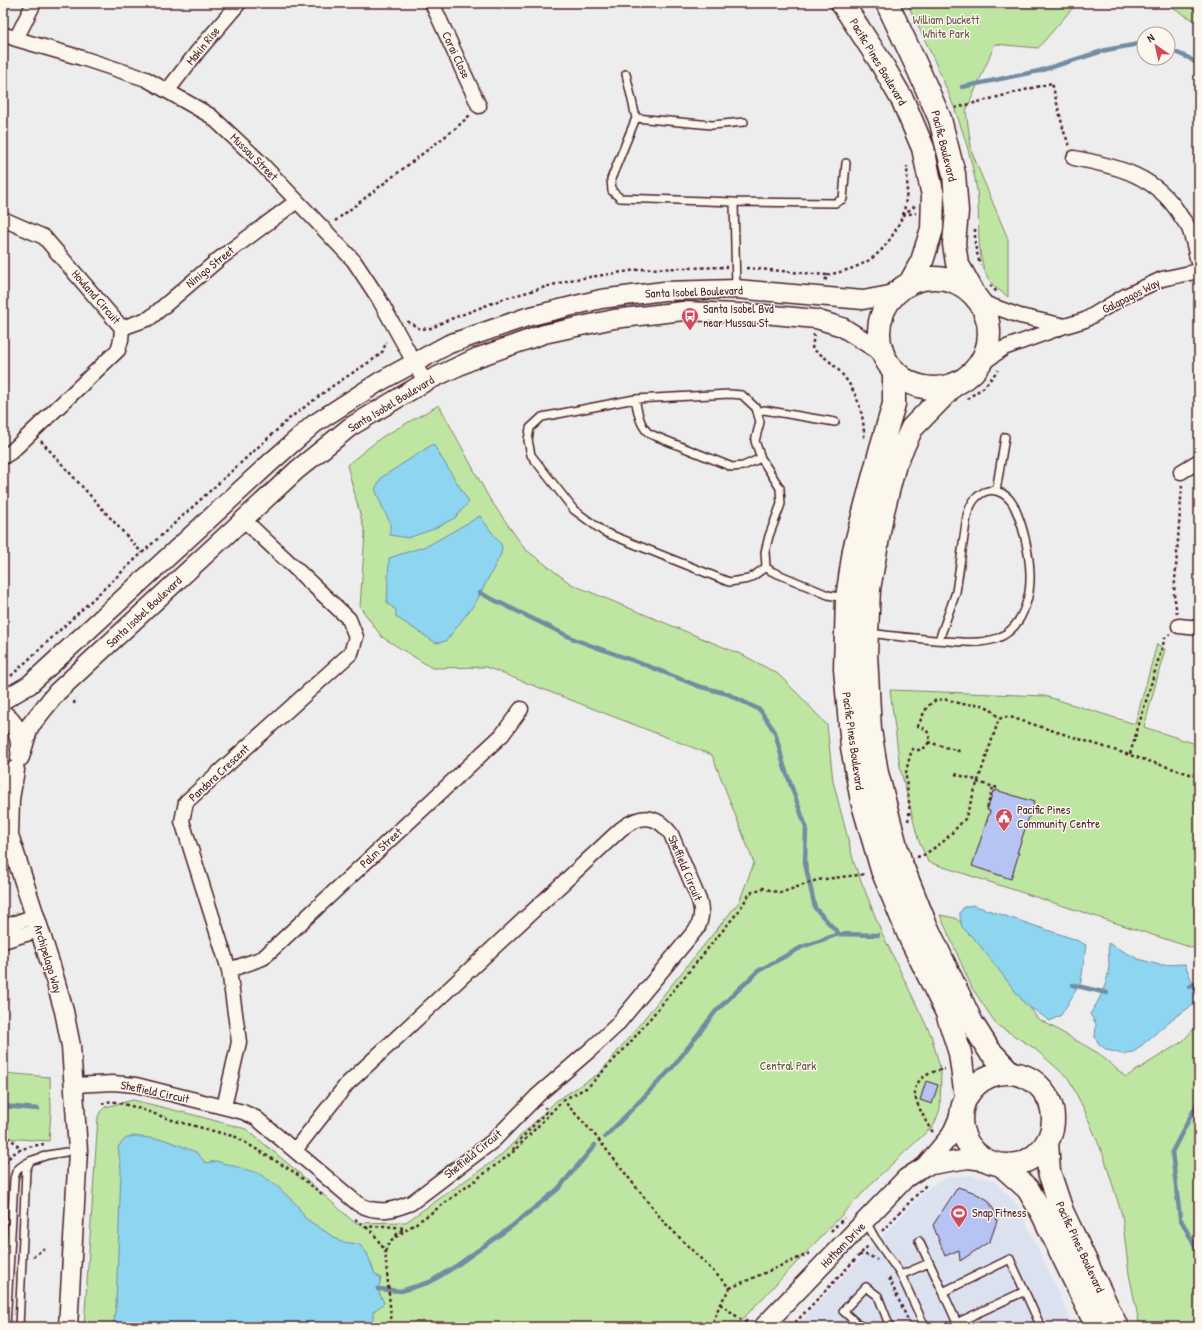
<svg xmlns="http://www.w3.org/2000/svg" width="1202" height="1330" font-family="'Patrick Hand',sans-serif">
<style>
.built{fill:#dce1f0}
.green{fill:#bee6a2;stroke:#848266}
.water{fill:#8ed5f0;stroke:#738ca1}
.lines{fill:none;stroke-linecap:round;stroke-linejoin:round}
.stream{stroke:#738ca1;stroke-width:4.5}
.building{fill:#b6c4f4;stroke:#4a1f2b}
.service-casing{stroke:#4a1f2b;stroke-width:10}
.minor-casing{stroke:#4a1f2b;stroke-width:17}
.tertiary-casing{stroke:#4a1f2b;stroke-width:21}
.primary-casing{stroke:#4a1f2b;stroke-width:25}
.path{stroke:#4a1f2b;stroke-width:2.5;stroke-dasharray:3 3;stroke-linecap:butt}
.service{stroke:#fbf7ec;stroke-width:7}
.minor{stroke:#fbf7ec;stroke-width:14}
.tertiary{stroke:#fbf7ec;stroke-width:18}
.primary{stroke:#fbf7ec;stroke-width:22}
.labels{text-anchor:middle;stroke-width:3;stroke-linejoin:round;paint-order:stroke}
.park-label{font-size:12px;fill:#675149;stroke:#fbf7ec}
.street-label{font-size:12px;fill:#4a1f2b;stroke:#fbf7ec}
.poi-label{font-size:12px;fill:#4a1f2b;stroke:#fbf7ec;text-anchor:start}
</style>
<rect width="100%" height="100%" fill="#ededee"/>
<filter id="ink" filterUnits="userSpaceOnUse"><feTurbulence type="fractalNoise" baseFrequency=".025" numOctaves="2"/><feDisplacementMap in="SourceGraphic" scale="8" xChannelSelector="R" yChannelSelector="G"/><feConvolveMatrix kernelMatrix="1 2 1 2 8 2 1 2 1" color-interpolation-filters="sRGB"/></filter>
<g filter="url(#ink)">
<!-- built -->
<path class="built" d="M971 1175 994 1181 1018 1205 1074 1327H795L929 1187 949 1177Z"/>
<!-- green -->
<path class="green" d="M907 3H1077L1038 48 995 44 966 111 972 153 1008 239V297C1004 293 998 290 994 286 973 265 981 218 977 191 967 125 936 63 907 3Z
M1163 3H1199V23Z
M439 405 489 498 525 549 571 584 745 656 778 674 801 697 827 725 833 781 854 863 881 931 931 1035 941 1071 940 1109 934 1125 878 1177 735 1327H84L98 1117 100 1112 105 1107 133 1100 194 1115 246 1129 297 1171 355 1223 406 1222 499 1157 556 1101 600 1073 739 902 754 863 712 755 486 667 432 668 382 637 360 607 365 533 347 465 382 437Z
M1157 644 1165 649 1144 727 1199 745V950L928 862 918 839 900 767 890 690 1045 696 1135 724Z
M940 915 955 918 990 947 1037 1018 1098 1053 1126 1077 1183 1041 1199 1023V1327H1140L1129 1274 1122 1215 1104 1157 1084 1109 1068 1078 1034 1048 997 1025 972 988Z
M3 1073 50 1077 51 1109 49 1141 3 1138Z"/>
<!-- water -->
<path class="water" d="M433 444 469 502 455 518 431 530 408 538 390 535V522L384 511 375 489 382 477Z
M480 516 502 546 501 554 476 602 446 641 436 643 396 617V610L387 603 389 558 429 545Z
M973 905 1074 939 1086 945 1081 982 1061 1015 1050 1021 1025 1004 978 943 962 927 960 918V912L964 907Z
M1108 943 1138 959 1160 965 1185 964 1199 999V1001L1172 1019 1134 1052 1122 1054 1107 1050 1099 1044 1095 1037 1096 1024 1090 1014C1100 1000 1108 982 1109 965 1109 958 1108 950 1108 943Z
M133 1136 166 1140 196 1152 206 1163 216 1161 258 1173 276 1185 297 1205 305 1218 341 1242 359 1244 367 1253 375 1274 381 1278 378 1290 384 1303 373 1312V1327H113L116 1305 121 1170 118 1147 125 1139Z"/>
<g class="lines">
<!-- stream -->
<path class="stream" d="M1168 49 1189 58 1199 65
M962 87 1039 71 1106 50 1144 43
M480 593 576 640 648 666 698 686 728 694 760 710 775 732 784 766 806 827 805 863 815 908 839 934
M1073 985 1107 993
M1189 987 1199 982
M1199 1100 1172 1152 1180 1218 1199 1254
M3 1106 38 1109
M605 1137 673 1067 716 1011 758 971 802 947 839 934 878 935
M378 1289 401 1291 430 1282 456 1266 512 1226 558 1189 595 1145"/>
</g>
<!-- building -->
<path class="building" d="M996 790 1034 802 1017 853H1019L1011 879 972 866 990 811 987 810 993 791 995 792Z
M926 1081 938 1085 932 1104 920 1100Z
M958 1187 973 1192 988 1200 995 1212 997 1221 990 1241 960 1261 959 1250 945 1256 933 1225Z"/>
<g class="lines">
<!-- service casing -->
<g class="service-casing">
<path id="service" d="M626 74 636 118
M744 122 712 125 636 118 611 179 612 191 620 198 734 202 835 203 843 199 846 163
M734 202 736 289
M635 399C638 411 639 426 650 434L732 467 743 466 761 458
M757 412 764 410 835 422
M996 491 1005 437
M766 567 749 579 729 582 604 532 574 510 531 455 528 440 530 428 542 417 635 399 730 394 742 395 756 408 760 422 755 441 761 458 780 488 781 504 769 536 765 552 766 567 771 571 828 595 844 598
M869 633C891 636 913 638 935 640 982 644 1018 649 1029 592 1033 567 1025 529 1014 506 1006 491 990 485 977 497 971 502 969 509 967 516L956 592 939 640
M866 1222 875 1238 901 1275 925 1327
M919 1241 943 1292 1010 1259 1041 1327
M901 1275 929 1263
M943 1292 957 1323
M6 1327 14 1179C16 1168 21 1166 30 1161
M19 1327 26 1170 30 1161 48 1155 66 1152
M861 1327 843 1311 866 1287 878 1296 890 1327
M948 1327 1025 1291"/>
</g>
<!-- minor casing -->
<g class="minor-casing">
<path id="minor" d="M432 3 479 106
M3 34 16 39 82 58 146 79 211 116 259 161 354 261 379 299 425 382
M16 39 34 3
M168 90 198 51 239 3
M1074 158C1116 166 1156 175 1180 215 1183 220 1188 225 1190 231 1194 242 1196 255 1199 266
M3 219 44 237 122 328 121 340 118 350 11 452 3 457
M981 302 1020 316 1065 326
M122 328 150 318 219 259 297 201
M977 367 1004 348 1065 326 1085 320 1125 296 1162 279 1199 271
M1181 472 1199 461
M1179 626 1199 628
M3 927 35 916
M3 941 39 930
M229 970 263 958 502 735 521 709
M74 1085 113 1083 136 1085 243 1112 256 1118 358 1204C378 1214 391 1211 411 1203L493 1141 538 1095 590 1050 616 1026 698 927C702 917 702 910 699 900L671 834C656 814 641 814 621 829L347 1084 295 1150
M224 1107 239 1042 229 970 182 821 186 802 351 653 356 637 349 619 244 520"/>
</g>
<!-- tertiary casing -->
<g class="tertiary-casing">
<path id="tertiary" d="M3 700 29 685 271 462 314 424 379 382 449 344 527 317 601 299 664 291 736 289 863 300 895 294
M3 714C15 723 21 736 20 751
M20 757 29 727 57 692 297 470 350 427 425 382 476 358 544 334 614 319 683 311 763 314 816 319 842 327 882 352
M15 770 10 799 9 835 52 969 64 1011 71 1046 78 1151 68 1327
M925 1166 968 1159 992 1162
M763 1327 906 1178 925 1166 951 1135 961 1112"/>
</g>
<!-- primary casing -->
<g class="primary-casing">
<path id="primary" d="M842 3 880 61 903 101 923 148 933 196 932 229 922 261 910 283
M887 3 919 71 940 119 954 174 957 211 954 244 957 263 974 294
M879 333a55 55 0 1 1 110 0a55 55 0 1 1-110 0Z
M894 370V404L881 448 854 550 847 598 845 669 852 747 862 801 882 870 911 940 947 1013 960 1053 966 1097
M955 384 912 428 895 464 882 515 869 589 866 654 870 730 877 773 896 846 901 863 925 923 972 1023 989 1050 1010 1072
M961 1119a46 46 0 1 1 92 0a46 46 0 1 1-92 0Z
M1047 1142 1049 1172 1062 1211 1117 1327
M1001 1165 1028 1189 1042 1213 1097 1327"/>
</g>
<!-- path -->
<path class="path" d="M955 108 1052 83 1064 132 1070 147
M903 215C907 199 908 183 907 166
M903 215 915 206
M335 221 456 128 470 115
M975 229V245L980 265
M746 268 827 275 825 282
M827 275C869 266 885 255 903 215L916 213
M990 285 998 293
M407 322H409L420 329 432 328 443 322 503 299 570 280 643 269 727 267
M814 334 812 349C845 368 865 400 864 439
M967 399 984 387 998 370
M41 441 142 553
M1177 614 1174 594 1182 485
M11 676 142 553 290 418 334 385 377 357 383 351 386 342
M74 704 75 698
M928 742 962 752
M1130 754 1165 638 1170 634
M955 774 976 780 977 782 998 788V790
M987 808 993 787
M908 821C912 805 906 790 906 774 907 765 910 757 912 749 930 755 937 730 918 726 922 718 925 707 933 702 942 696 953 702 963 704 971 705 978 703 985 706 991 709 995 713 999 719
M917 857 924 855 944 841 965 819 999 719 1004 717H1010L1199 777
M563 1100 588 1087 629 1044 738 912 750 893 763 888 780 893 817 880 866 874
M102 1104 111 1101 135 1107 172 1120 236 1137 294 1172 322 1194
M933 1132C928 1126 925 1120 922 1113 919 1108 916 1101 915 1095 913 1079 931 1071 945 1069
M3 1133 13 1141 21 1150
M513 1150 516 1144 546 1112 545 1107
M3 1175C4 1151 25 1147 44 1144
M355 1219 365 1227 384 1226 404 1228 395 1236
M366 1227 374 1234 385 1251 392 1327
M831 1231 844 1218
M882 1231 926 1185
M385 1251 390 1241 434 1211 512 1153 563 1100 594 1134 663 1221 730 1288 720 1304 711 1327
M859 1255H868L877 1260
M33 1257 43 1249H48
M889 1278 911 1327
M730 1288 810 1253
M720 1304 746 1323
M741 1327 749 1318
M791 1327 868 1246"/>
<!-- service -->
<use href="#service" class="service"/>
<!-- minor -->
<use href="#minor" class="minor"/>
<!-- tertiary -->
<use href="#tertiary" class="tertiary"/>
<!-- primary -->
<use href="#primary" class="primary"/>
</g>
</g>
<!-- icons -->
<defs>
<g id="bus-pin" transform="scale(0.9)"><path d="M0 17L-7.5 6A9.5 9.5 0 1 1 7.5 6Z" fill="#d1495b" stroke="#fbf7ec"/><path d="M-5-6H5V4H4V6H2V4H-2V6H-4V4H-5ZM-3.5-4V0h7V-4ZM-3.5 1.2v1.5H-2V1.2ZM2 1.2v1.5H3.5V1.2Z" fill="#fff"/></g>
<g id="civic-pin" transform="scale(0.9)"><path d="M0 17L-7.5 6A9.5 9.5 0 1 1 7.5 6Z" fill="#d1495b" stroke="#fbf7ec"/><path d="M-.6-6.5H3V-4.5H.6V-3L4-1V1h2V6H-6V1h2V-1L-.6-3ZM-1.2 2.5V6h2.4V2.5Z" fill="#fff"/></g>
<g id="stadium-pin" transform="scale(0.9)"><path d="M0 17L-7.5 6A9.5 9.5 0 1 1 7.5 6Z" fill="#d1495b" stroke="#fbf7ec"/><path d="M0-5a6.5 5 0 1 0 0 10a6.5 5 0 1 0 0-10ZM-3.5-1.8h7v3.6h-7Z" fill="#fff"/></g>
</defs>
<g fill-rule="evenodd">
<use href="#bus-pin" x="690" y="316"/>
<use href="#civic-pin" x="1004" y="817"/>
<use href="#stadium-pin" x="959" y="1213"/>
</g>
<g class="labels">
<!-- park labels -->
<g class="park-label">
<text x="946" y="24">William Duckett<tspan x="946" dy="14">White Park</tspan></text>
<text x="788" y="1070">Central Park</text>
</g>
<!-- street labels -->
<g class="street-label">
<text transform="translate(203 46) rotate(-51)" y="4">Makin Rise</text>
<text transform="translate(456 55) rotate(65)" y="4">Corai Close</text>
<text transform="translate(878 62) rotate(59)" y="4">Pacific Pines Boulevard</text>
<text transform="translate(944 146) rotate(76)" y="4">Pacific Boulevard</text>
<text transform="translate(254 157) rotate(45)" y="4">Mussau Street</text>
<text transform="translate(210 267) rotate(-39)" y="4">Ninigo Street</text>
<text transform="translate(694 292) rotate(-2)" y="4">Santa Isobel Boulevard</text>
<text transform="translate(1131 296) rotate(-27)" y="4">Galapagos Way</text>
<text transform="translate(96 297) rotate(49)" y="4">Howland Circuit</text>
<text transform="translate(391 404) rotate(-31)" y="4">Santa Isobel Boulevard</text>
<text transform="translate(144 612) rotate(-43)" y="4">Santa Isobel Boulevard</text>
<text transform="translate(853 741) rotate(82)" y="4">Pacific Pines Boulevard</text>
<text transform="translate(219 773) rotate(-43)" y="4">Pandora Crescent</text>
<text transform="translate(381 848) rotate(-43)" y="4">Palm Street</text>
<text transform="translate(685 868) rotate(67)" y="4">Sheffield Circuit</text>
<text transform="translate(48 959) rotate(73)" y="4">Archipelago Way</text>
<text transform="translate(155 1092) rotate(12)" y="4">Sheffield Circuit</text>
<text transform="translate(473 1154) rotate(-39)" y="4">Sheffield Circuit</text>
<text transform="translate(843 1245) rotate(-46)" y="4">Hotham Drive</text>
<text transform="translate(1080 1247) rotate(65)" y="4">Pacific Pines Boulevard</text>
</g>
<!-- poi labels -->
<g class="poi-label">
<text x="703" y="313">Santa Isobel Bvd<tspan x="703" dy="14">near Mussau St</tspan></text>
<text x="1017" y="814">Pacific Pines<tspan x="1017" dy="14">Community Centre</tspan></text>
<text x="972" y="1217">Snap Fitness</text>
</g>
</g>
<!-- margin -->
<rect width="1202" height="1330" fill="none" stroke="#fbf7ec" stroke-width="16"/>
<rect x="8" y="8" width="1186" height="1314" fill="none" stroke="#4a1f2b" stroke-width="1.5" filter="url(#ink)"/>
<!-- north arrow -->
<g transform="translate(1156 46) rotate(326)"><circle r="19" fill="#fbf7ec" stroke="#b4a19f"/>
<path d="M0-3L7 15L0 10L-7 15Z" fill="#d1495b"/>
<text y="-6" font-size="11" font-weight="bold" text-anchor="middle" fill="#4a1f2b">N</text>
</g>
</svg>
